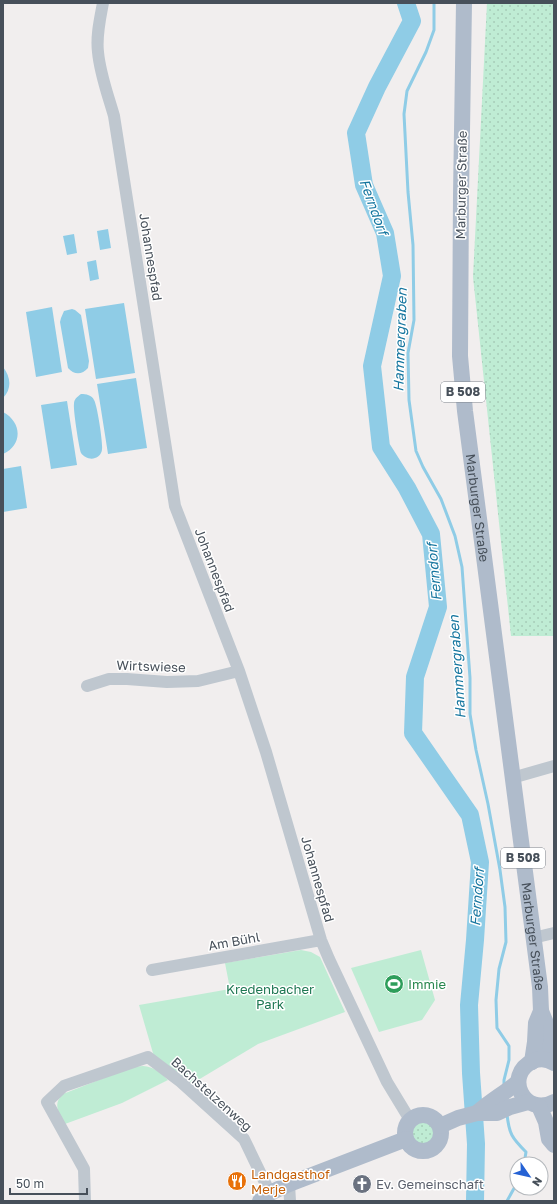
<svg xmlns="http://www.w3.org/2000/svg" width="557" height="1204" font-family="'Golos Text',sans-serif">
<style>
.grass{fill:url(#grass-dots)}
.green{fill:#bfecd4}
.water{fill:#8fcce6}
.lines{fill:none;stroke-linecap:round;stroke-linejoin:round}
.stream{stroke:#8fcce6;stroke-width:3}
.river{stroke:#8fcce6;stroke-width:18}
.minor{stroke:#bfc7cf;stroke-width:12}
.major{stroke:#afbbcb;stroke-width:16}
.labels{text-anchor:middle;stroke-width:3;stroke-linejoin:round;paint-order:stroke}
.shield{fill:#fff;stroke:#7e848c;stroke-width:1}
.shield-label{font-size:12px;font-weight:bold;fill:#47505a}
.street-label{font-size:13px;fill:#47505a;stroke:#fff}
.leisure-label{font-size:13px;fill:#27864d;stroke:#fff;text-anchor:start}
.park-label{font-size:13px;fill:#1d7752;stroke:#fff}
.food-label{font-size:13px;fill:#c56008;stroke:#fff;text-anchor:start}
.worship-label{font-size:13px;fill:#5b616d;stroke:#fff;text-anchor:start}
.water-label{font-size:14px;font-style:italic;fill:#16769f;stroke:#fff}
</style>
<defs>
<pattern id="grass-dots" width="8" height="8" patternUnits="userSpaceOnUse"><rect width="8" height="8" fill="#bfecd4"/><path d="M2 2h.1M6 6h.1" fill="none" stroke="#a6ccb8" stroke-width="1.8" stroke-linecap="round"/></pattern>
</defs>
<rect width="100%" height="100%" fill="#f1eeee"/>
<!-- grass -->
<path class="grass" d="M487 3H554V636H511L473 277Z
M405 1133a18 18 0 1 1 36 0a18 18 0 1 1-36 0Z"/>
<!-- green -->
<path class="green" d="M301 950 311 952 320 957 345 1012 258 1044 188 1086 155 1060 139 1005 230 989 225 963Z
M421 950 435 1000 422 1020 379 1032 351 968Z
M143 1066C154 1067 160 1072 168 1080L122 1103 65 1124C59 1113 52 1104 63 1094L132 1067Z"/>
<!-- water -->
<path class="water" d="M108 229 111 248 100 250 97 231Z
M74 234 77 253 67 255 63 236Z
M96 260 99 279 90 281 87 262Z
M124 303 135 373 96 379 85 309Z
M52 307 62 372 36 377 26 312Z
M72 309 75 310 81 315 89 361 88 368C82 375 74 375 68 368L60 322 61 318 64 311Z
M3 367C11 377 12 389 3 398Z
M136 378 147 448 108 454 97 384Z
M81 394C86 394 92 395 94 400 97 404 103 443 102 449 102 453 99 457 95 458 90 460 84 457 81 453 79 448 73 409 74 404 74 399 77 397 81 394Z
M67 401 77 465 51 469 41 405Z
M3 412C22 422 23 445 3 454Z
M21 466 27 508 3 512V469Z"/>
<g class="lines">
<!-- stream -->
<path class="stream" d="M434 3V30L426 52 407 91 404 114 408 192 413 245 414 320 408 353 409 400 416 451 423 467 441 499 455 536 462 567 470 678V714L476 750 488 804 500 870 505 907 506 942 499 969 496 1000 497 1028 509 1046V1060L504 1080V1087
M507 1114C509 1134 512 1138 526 1152L524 1164
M507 1201 517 1183"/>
<!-- river -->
<path class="river" d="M406 3 412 21 377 87 356 133 364 185 385 233 392 276 372 366 381 447 407 488 431 534 438 607 415 677 413 733 470 815 480 862 475 940 469 1005 471 1073 476 1144 475 1201"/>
<!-- minor -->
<path class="minor" d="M103 3C100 19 96 36 98 52 100 74 108 95 114 116L175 506 239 671 266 752 321 940 329 959 387 1082 407 1115 411 1119
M87 686 109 679H127L167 682 198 681 239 671
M512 778 554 766
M533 938 554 933
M152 970 321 940
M289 1184 290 1201
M85 1201 84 1169 47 1102 64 1086 148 1057 181 1082 244 1139 270 1193"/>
<!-- major -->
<g class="major">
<path id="s1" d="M464 3 461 195 460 356 465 411 540 987 541 1011 548 1028 547 1043 552 1061"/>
<path d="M532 1062 535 1042 536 1023 541 1011"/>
<path d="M554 1063C548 1059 540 1058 533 1061 503 1075 524 1118 554 1102"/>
<path d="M539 1106 546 1122 549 1139 554 1145"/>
<path d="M477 1113C490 1101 505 1093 518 1082"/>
<circle cx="423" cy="1133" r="18"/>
<path d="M440 1126 458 1118 477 1113H497L510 1107 528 1102"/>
<path d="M260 1201 270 1193 289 1184 406 1139"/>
</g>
</g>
<!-- icons -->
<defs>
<g id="stadium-disc" transform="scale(1)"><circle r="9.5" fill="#2e9e5b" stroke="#fff"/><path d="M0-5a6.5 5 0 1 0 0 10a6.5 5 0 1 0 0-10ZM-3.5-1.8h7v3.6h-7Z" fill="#fff"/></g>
<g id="restaurant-disc" transform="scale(1)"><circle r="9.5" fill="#e8710a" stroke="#fff"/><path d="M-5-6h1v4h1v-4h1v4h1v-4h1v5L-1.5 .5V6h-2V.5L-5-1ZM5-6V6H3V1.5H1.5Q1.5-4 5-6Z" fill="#fff"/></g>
<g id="church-disc" transform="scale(1)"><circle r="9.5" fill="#6b7280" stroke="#fff"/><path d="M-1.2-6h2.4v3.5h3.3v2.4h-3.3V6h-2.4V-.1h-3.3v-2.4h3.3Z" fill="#fff"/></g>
</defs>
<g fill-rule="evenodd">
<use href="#stadium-disc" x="394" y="984"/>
<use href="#restaurant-disc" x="237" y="1181"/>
<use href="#church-disc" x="362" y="1184"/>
</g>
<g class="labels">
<!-- shield labels -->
<g class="shield">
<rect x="441" y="382" width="44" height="20" rx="3"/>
<rect x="501" y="848" width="44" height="20" rx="3"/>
</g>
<g class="shield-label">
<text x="463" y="396">B 508</text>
<text x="523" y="862">B 508</text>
</g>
<!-- street labels -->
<g class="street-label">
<text transform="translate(461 185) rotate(-89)" y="5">Marburger Straße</text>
<text transform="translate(151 257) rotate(81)" y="5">Johannespfad</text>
<text dy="5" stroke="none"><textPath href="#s1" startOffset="506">Marburger Straße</textPath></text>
<text transform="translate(215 570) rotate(69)" y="5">Johannespfad</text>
<text transform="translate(151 666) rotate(2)" y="5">Wirtswiese</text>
<text transform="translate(318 879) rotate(74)" y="5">Johannespfad</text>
<text dy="5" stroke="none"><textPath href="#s1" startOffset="938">Marburger Straße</textPath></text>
<text transform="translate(234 941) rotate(-10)" y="5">Am Bühl</text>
<text transform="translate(212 1094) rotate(42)" y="5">Bachstelzenweg</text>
</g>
<!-- leisure labels -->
<g class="leisure-label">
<text x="408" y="989">Immie</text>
</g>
<!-- park labels -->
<g class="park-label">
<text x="270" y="994">Kredenbacher<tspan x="270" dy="15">Park</tspan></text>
</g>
<!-- food labels -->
<g class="food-label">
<text x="251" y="1179">Landgasthof<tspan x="251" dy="15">Merje</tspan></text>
</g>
<!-- worship labels -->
<g class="worship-label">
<text x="376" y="1189">Ev. Gemeinschaft</text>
</g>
<!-- water labels -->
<g class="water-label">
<text transform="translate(374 207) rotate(70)" y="5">Ferndorf</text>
<text transform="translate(400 340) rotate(-88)" y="5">Hammergraben</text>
<text transform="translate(434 572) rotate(-95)" y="5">Ferndorf</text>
<text transform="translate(457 667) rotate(-94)" y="5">Hammergraben</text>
<text transform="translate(477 897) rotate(-86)" y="5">Ferndorf</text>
</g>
</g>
<!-- border -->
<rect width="557" height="1204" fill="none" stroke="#47505a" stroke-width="8"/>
<!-- north arrow -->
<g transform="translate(529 1176) rotate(124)"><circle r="19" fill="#ffffff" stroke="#b5b9bd"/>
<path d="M0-3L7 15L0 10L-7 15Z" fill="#2562d4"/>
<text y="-6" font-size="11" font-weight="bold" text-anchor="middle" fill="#47505a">N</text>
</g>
<!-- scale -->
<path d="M10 1188v6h77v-6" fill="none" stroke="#47505a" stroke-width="2"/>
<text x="16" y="1188" font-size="12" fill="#47505a" stroke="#ffffff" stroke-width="3" paint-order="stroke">50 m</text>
</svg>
